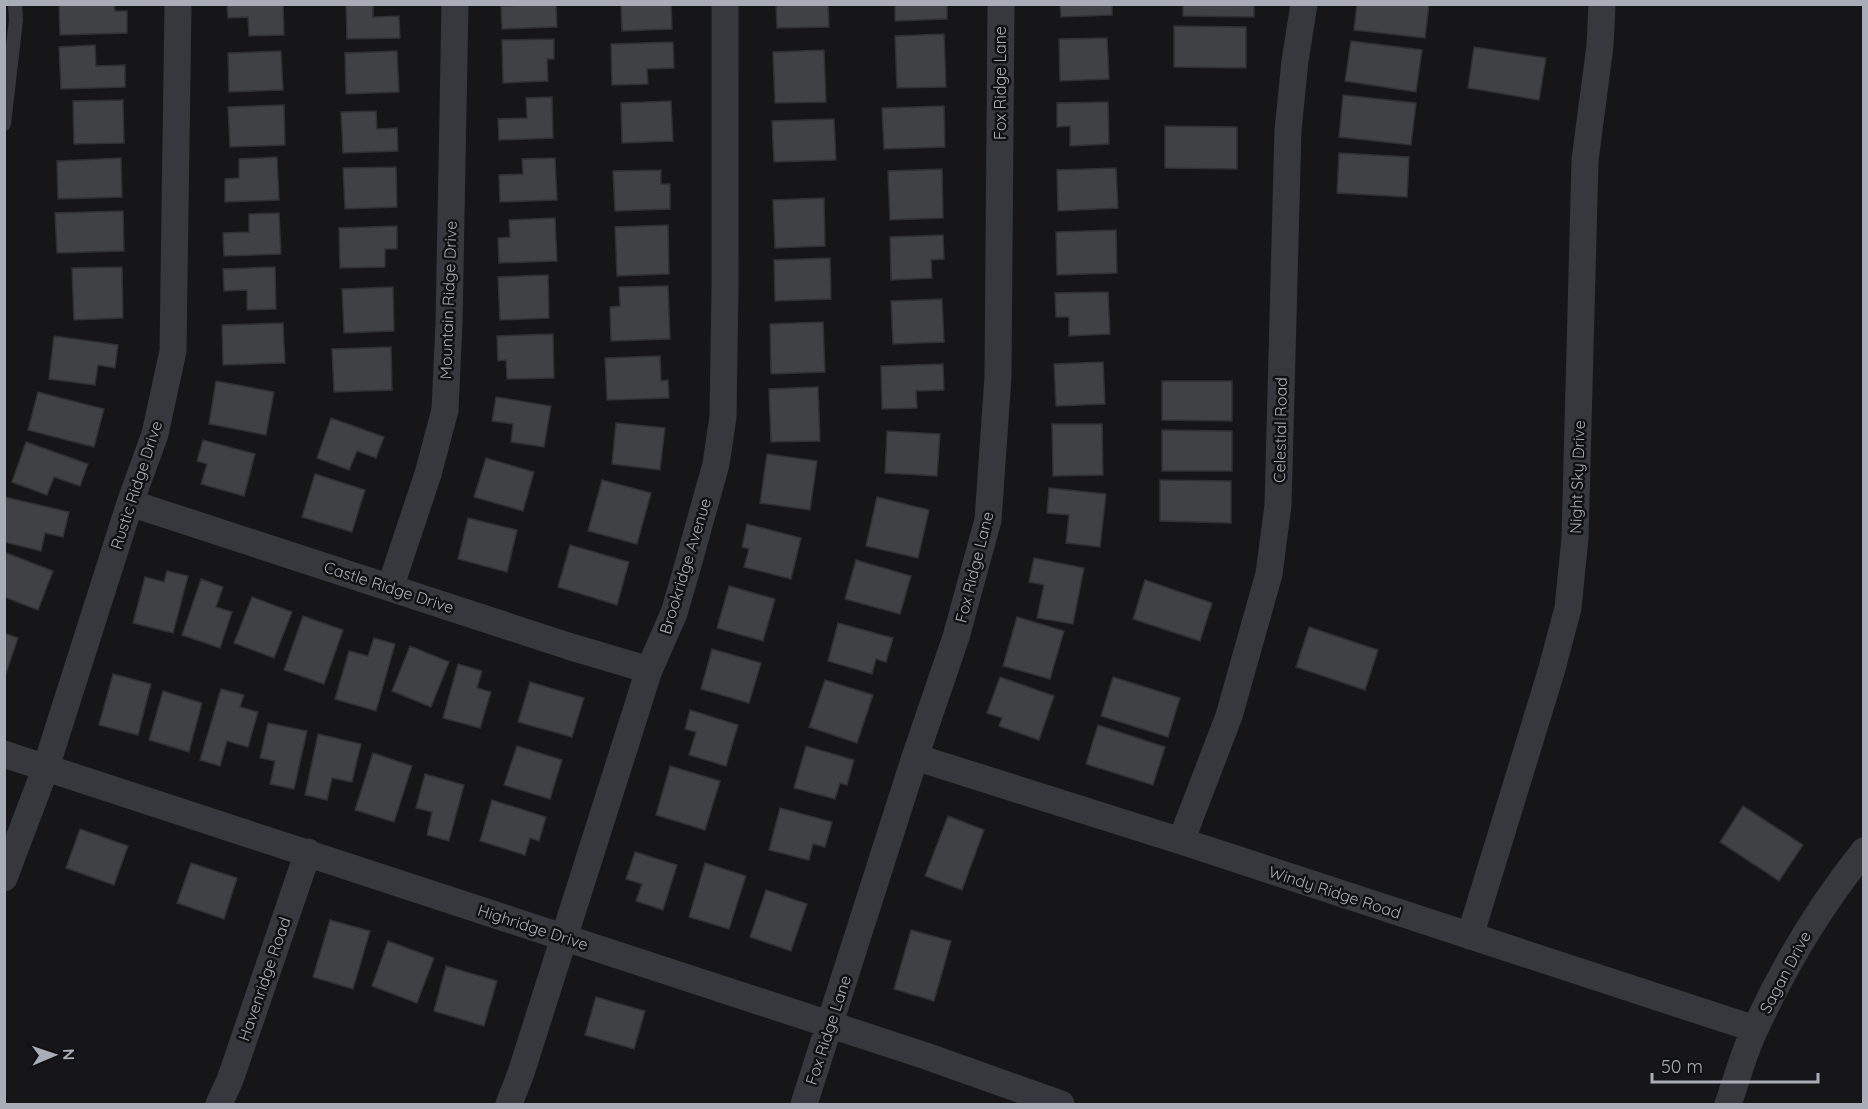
<svg xmlns="http://www.w3.org/2000/svg" width="1868" height="1109" font-family="Quicksand,sans-serif">
<style>
.building{fill:#404145;stroke:#303034;stroke-width:1.5}
.lines{fill:none;stroke-linecap:round;stroke-linejoin:round}
.lane{stroke:#37383d;stroke-width:14}
.street{stroke:#37383d;stroke-width:27}
.labels{text-anchor:middle;stroke-width:5;stroke-linejoin:round;paint-order:stroke}
.street-label{font-size:16px;fill:#a8adb8;stroke:#111113}
</style>
<rect width="100%" height="100%" fill="#161618"/>
<!-- building -->
<path class="building" d="M59 4H114L115 11H127V33L60 35Z
M227 4H283L284 35 249 36 248 17 228 18Z
M346 4H373V17L399 16 400 38 347 39Z
M556 4 557 27 502 29 501 6Z
M621 4H671L672 29 622 31Z
M776 4H828L829 27 777 28Z
M895 4H947V19L895 21Z
M1060 4H1112V15L1061 17Z
M1183 4H1254V17L1183 16Z
M1357 4H1429L1425 38 1354 30Z
M1174 26 1246 27V68L1174 67Z
M944 34 946 87 897 88 895 36Z
M1107 38 1109 79 1060 81 1059 39Z
M554 39V59H547L548 81 503 83 502 40Z
M1351 41 1422 50 1416 92 1345 81Z
M673 42 674 68 647 69 648 84 612 85 611 44Z
M95 45 96 66 125 65V87L61 89 59 47Z
M1474 47 1546 58 1539 100 1468 88Z
M824 50 826 102 775 103 773 52Z
M281 51 283 90 229 92 228 53Z
M397 51 399 92 346 94 345 53Z
M1343 95 1416 103 1411 145 1339 137Z
M552 97 553 138 499 140 498 119 527 118 526 98Z
M123 100 124 143 74 144 73 101Z
M671 101 673 141 622 143 621 103Z
M1108 102 1109 144 1070 146V126L1057 127V103Z
M284 105 285 145 230 147 228 107Z
M944 106 945 147 884 149 882 108Z
M376 111 377 129 397 128 398 151 343 153 341 112Z
M834 119 836 160 774 162 772 121Z
M1165 126 1237 127V169L1165 168Z
M1339 153 1409 157 1407 197 1337 193Z
M277 157 279 200 225 202V179L239 178V159Z
M121 158 122 197 58 199 57 161Z
M555 158 557 200 500 202 499 175 523 174 522 159Z
M396 167 397 207 345 209 343 168Z
M1116 168 1118 208 1058 211 1057 170Z
M942 169 943 218 890 220 888 171Z
M661 170V184H670V209L615 211 613 171Z
M824 198 825 246 775 248 773 200Z
M123 211 124 251 57 253 55 213Z
M279 213 281 254 224 256 223 233 249 232V214Z
M555 218 557 261 499 263 498 238 510 237 509 220Z
M668 225 669 274 617 276 615 227Z
M397 226V249H385V267L340 268 339 228Z
M1116 230 1117 273 1057 275 1056 232Z
M943 235 944 259 931 260 932 278 891 280 890 237Z
M830 258 831 299 775 301 774 260Z
M122 267 123 318 74 320 72 268Z
M275 267 276 309 247 310V290L224 291 223 269Z
M548 275 549 318 500 320 498 277Z
M668 286 670 339 611 341 610 307 620 306 619 287Z
M393 287 394 331 344 333 342 289Z
M1108 292 1110 334 1069 336V317H1056L1055 293Z
M942 299 944 342 893 344 891 301Z
M823 322 825 372 771 374 770 324Z
M283 323 285 363 223 365 222 325Z
M553 334 554 378 507 379 506 360 498 361 497 336Z
M54 336 118 345 115 368 98 365 95 385 49 379Z
M391 347 392 390 334 392 332 349Z
M660 356 661 381 668 380 669 398 607 400 605 358Z
M1103 362 1105 404 1056 406 1054 364Z
M943 364 944 390 916 391 917 408 882 409 881 366Z
M216 381 274 392 266 435 209 424Z
M1162 381H1232V421L1162 420Z
M818 387 820 441 771 442 769 389Z
M38 392 104 409 94 447 28 430Z
M496 397 551 406 544 447 511 442 513 424 492 421Z
M331 418 384 437 376 458 357 451 349 470 317 458Z
M616 423 665 428 660 470 612 464Z
M1052 424H1102L1103 475 1053 476Z
M1162 430 1232 431V471H1162Z
M887 431 940 434 937 476 885 473Z
M203 440 255 454 244 496 201 484 207 464 197 461Z
M26 442 88 464 80 486 54 477 47 495 12 482Z
M767 454 817 461 810 510 760 503Z
M486 458 534 472 523 511 474 497Z
M315 474 365 490 352 532 302 517Z
M602 480 651 493 637 544 588 531Z
M1160 480 1231 481V523L1160 521Z
M1049 488 1106 494 1100 547 1066 543 1069 515 1047 513Z
M5 497 69 512 63 537 45 533 41 551 4 542Z
M877 497 929 510 918 558 866 546Z
M468 518 517 530 507 572 458 559Z
M747 524 801 538 791 579 744 567 749 549 742 547Z
M570 545 629 562 617 605 558 587Z
M4 552 53 571 38 610 4 597Z
M1034 558 1084 568 1073 624 1037 618 1044 585 1029 582Z
M856 560 911 576 900 614 845 599Z
M167 571 188 576 173 633 133 623 145 577 164 582Z
M201 579 223 587 216 607 232 612 220 648 182 635Z
M1145 580 1212 603 1200 641 1133 619Z
M729 586 775 599 763 641 717 628Z
M252 597 292 612 274 658 234 643Z
M303 616 343 630 324 684 284 670Z
M1017 617 1064 631 1050 679 1003 666Z
M838 623 893 638 886 662 876 659 872 674 828 661Z
M1309 627 1378 650 1365 690 1296 667Z
M4 633 18 638 4 679Z
M374 638 395 644 376 711 335 699 349 651 368 656Z
M410 646 449 662 431 707 392 691Z
M712 649 761 663 749 703 701 689Z
M458 664 482 671 477 688 491 692 480 728 443 718Z
M113 674 151 684 138 735 99 725Z
M1000 677 1054 696 1039 740 999 726 1002 718 987 713Z
M1113 677 1180 698 1168 737 1101 716Z
M825 680 873 695 857 743 809 727Z
M530 682 584 698 572 737 518 722Z
M221 689 244 695 240 707 258 712 248 747 227 741 220 766 200 760Z
M163 691 202 703 189 752 149 740Z
M690 710 738 725 726 766 689 755 696 732 685 729Z
M268 723 307 731 294 789 270 784 275 761 260 758Z
M1098 725 1165 747 1153 785 1086 764Z
M318 734 361 744 352 782 332 778 327 800 305 795Z
M517 746 562 760 550 799 504 785Z
M806 746 854 760 847 785 840 783 835 799 794 788Z
M373 753 412 766 394 822 355 810Z
M670 766 720 781 705 830 656 815Z
M425 774 464 785 449 841 427 835 432 812 416 808Z
M492 800 546 817 539 841 530 838 525 855 480 841Z
M1743 806 1803 845 1779 881 1720 842Z
M780 808 832 822 825 847 813 844 809 860 769 850Z
M948 816 984 830 962 890 925 876Z
M80 829 128 846 114 885 66 868Z
M635 852 677 865 663 910 636 901 642 884 626 879Z
M191 863 237 878 224 919 177 903Z
M705 863 746 876 729 929 689 917Z
M766 890 807 904 791 951 750 937Z
M330 920 370 931 353 989 313 977Z
M911 930 951 941 934 1001 894 989Z
M388 941 434 958 417 1003 372 986Z
M446 966 497 981 484 1026 434 1011Z
M596 997 645 1011 634 1049 585 1035Z"/>
<g class="lines">
<!-- lane -->
<path class="lane" d="M4 124 16 20 15 4"/>
<!-- street -->
<path class="street" d="M130 503 568 646 649 670
M390 588 428 474 445 410 449 323 455 4
M4 754 926 1056 1061 1104
M915 757 1181 841 1755 1029
M1181 841 1229 716 1269 574 1278 505 1288 130 1295 61 1304 4
M4 878 46 767 130 503 155 434 173 351 178 4
M1470 936 1551 672 1568 608 1575 538 1585 160 1600 46 1602 4
M219 1104 230 1080 308 852
M509 1104 521 1073 649 670 674 613 686 572 716 464 723 417 725 288V4
M804 1104 915 757 956 637 988 520 998 377 1001 4
M1728 1104C1737 1079 1744 1051 1756 1027 1786 962 1819 907 1864 851"/>
</g>
<g class="labels">
<!-- street labels -->
<g class="street-label">
<text transform="translate(1000 83) rotate(-90)" y="6">Fox Ridge Lane</text>
<text transform="translate(448 300) rotate(-88)" y="6">Mountain Ridge Drive</text>
<text transform="translate(1280 430) rotate(-89)" y="6">Celestial Road</text>
<text transform="translate(1577 477) rotate(-88)" y="6">Night Sky Drive</text>
<text transform="translate(136 485) rotate(-72)" y="6">Rustic Ridge Drive</text>
<text transform="translate(685 566) rotate(-73)" y="6">Brookridge Avenue</text>
<text transform="translate(974 567) rotate(-76)" y="6">Fox Ridge Lane</text>
<text transform="translate(389 587) rotate(18)" y="6">Castle Ridge Drive</text>
<text transform="translate(1335 892) rotate(18)" y="6">Windy Ridge Road</text>
<text transform="translate(533 927) rotate(18)" y="6">Highridge Drive</text>
<text transform="translate(1785 972) rotate(-62)" y="6">Sagan Drive</text>
<text transform="translate(264 979) rotate(-71)" y="6">Havenridge Road</text>
<text transform="translate(828 1030) rotate(-72)" y="6">Fox Ridge Lane</text>
</g>
</g>
<!-- border -->
<rect width="1868" height="1109" fill="none" stroke="#a8adb8" stroke-width="12"/>
<!-- north arrow -->
<g transform="translate(54 1055) rotate(88)" stroke="#111113" stroke-width="4.5" paint-order="stroke">
<path d="M0-4.5L10 22L0 15L-10 22Z" fill="#a8adb8"/>
<text y="-9" font-size="16" font-weight="bold" text-anchor="middle" fill="#a8adb8">N</text>
</g>
<!-- scale -->
<path d="M1652 1073v9h166v-9" fill="none" stroke="#a8adb8" stroke-width="3"/>
<text x="1661" y="1073" font-size="18" fill="#a8adb8" stroke="#111113" stroke-width="4.5" paint-order="stroke">50 m</text>
</svg>
